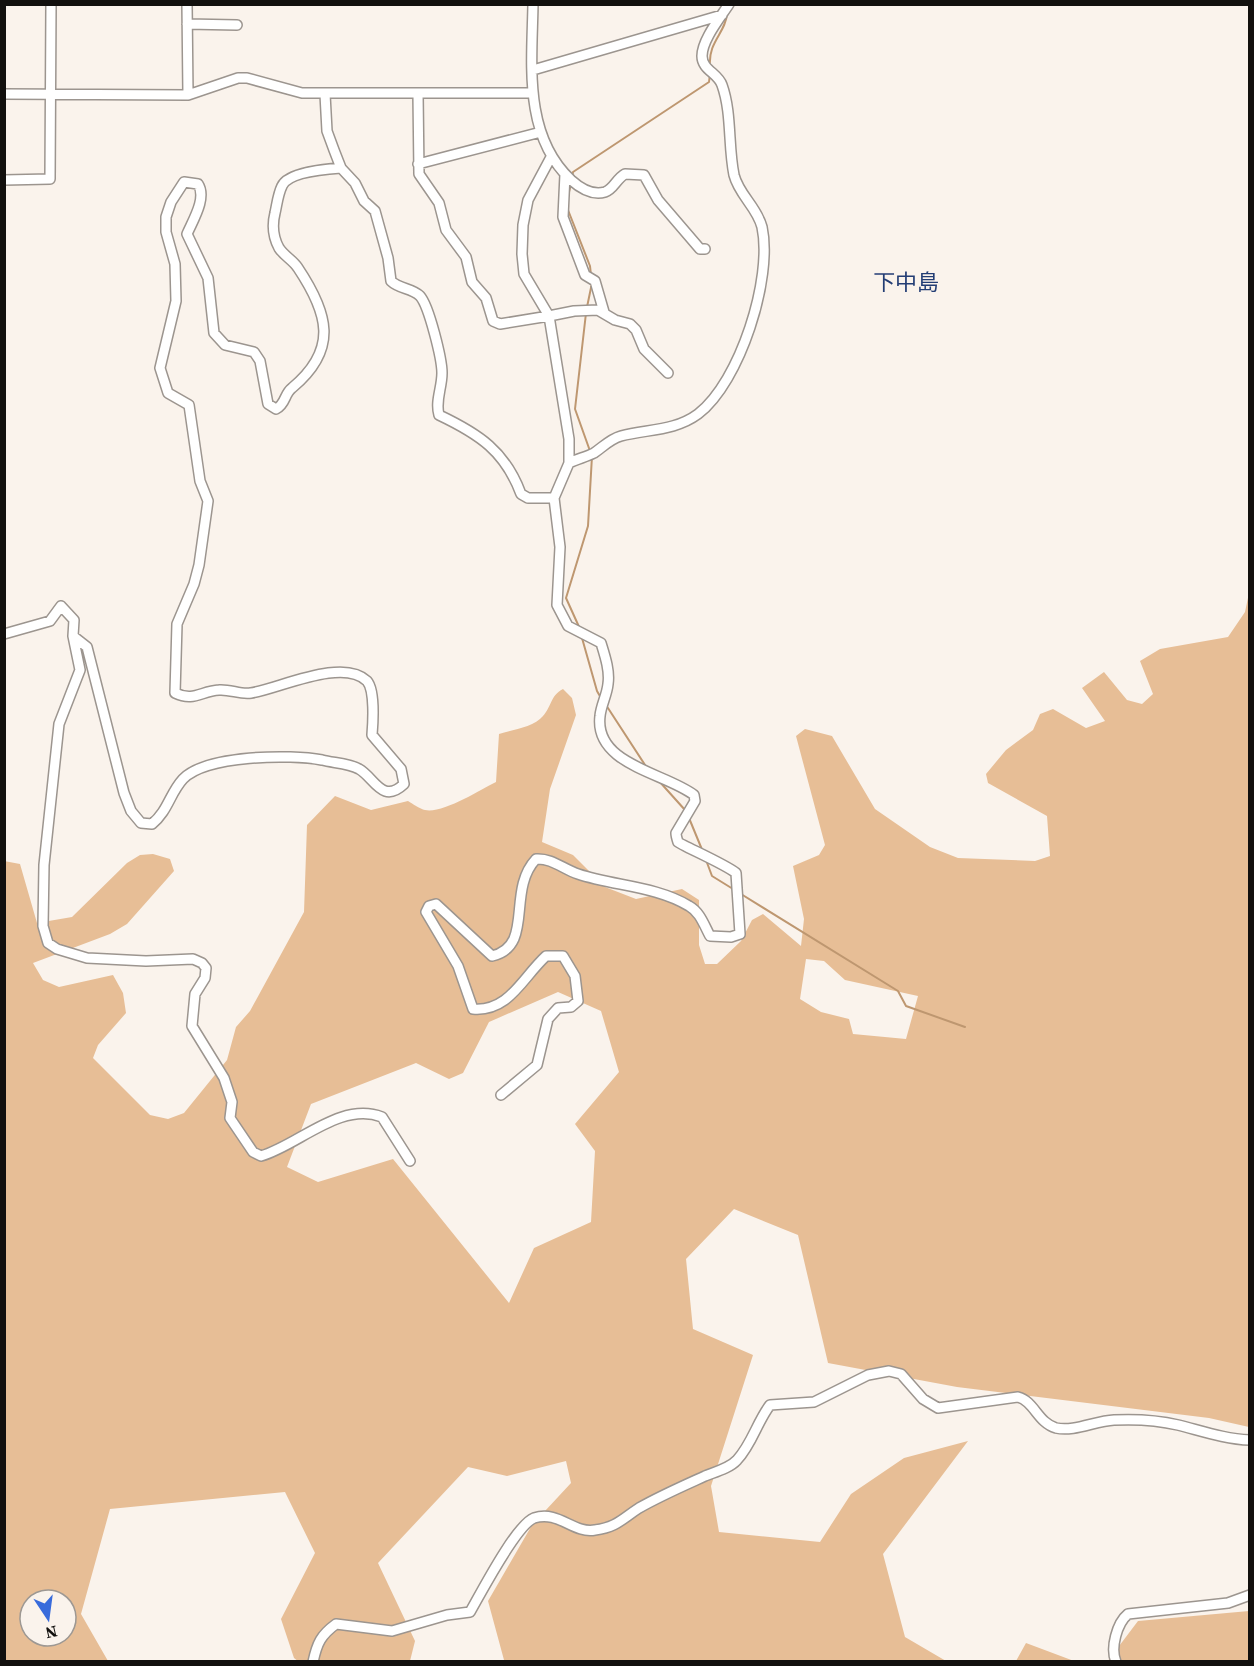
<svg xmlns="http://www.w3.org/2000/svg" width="1254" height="1666" font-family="'Source Serif 4','Noto Sans JP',serif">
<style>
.forest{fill:#e7be96;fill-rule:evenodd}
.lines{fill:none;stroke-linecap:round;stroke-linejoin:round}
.stream{stroke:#be9770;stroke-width:2}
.minor-casing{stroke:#9c958f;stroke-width:12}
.minor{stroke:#fff;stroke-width:9}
.labels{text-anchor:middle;stroke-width:5;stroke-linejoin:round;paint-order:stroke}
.quarter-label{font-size:22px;fill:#233d74;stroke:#faf3ec}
</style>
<rect width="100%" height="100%" fill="#faf3ec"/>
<!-- forest -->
<path class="forest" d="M1249 593V1427L1209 1418 957 1387 828 1363 798 1235 734 1209 686 1259 693 1329 753 1355 711 1486 719 1532 820 1542 851 1494 904 1458 968 1441 883 1554 905 1637 946 1661H507L504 1660 488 1601 532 1525 571 1483 566 1461 507 1476 468 1467 378 1563 415 1641 410 1661 299 1662 294 1658 281 1619 315 1553 285 1492 110 1509 81 1614 108 1661H5L4 861 20 864 37 923 72 917 127 863 140 855 153 854 170 859 174 871 127 924 110 934 33 963 43 980 59 987 113 975 123 993 126 1013 98 1045 93 1058 150 1115 168 1119 184 1113 227 1060 236 1027 250 1011 304 912 307 825 335 796 371 810 408 801C413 804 420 809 425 810 442 814 480 790 496 782L499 734C512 730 534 727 543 716 552 706 550 696 563 689L572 698 576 715 550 789 542 842 573 855 605 887 636 899 682 889 699 900V945L705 964H717L741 941 752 920 763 914 801 946 804 919 793 866 819 855 825 845 796 736 805 729 832 736 875 809 930 847 958 858 1035 861 1050 856 1047 816 988 783 986 774 1006 750 1033 730 1040 714 1053 709 1086 728 1105 721 1082 688 1104 672 1127 700 1142 704 1153 694 1140 661 1160 649 1228 637 1245 612ZM806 959 824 961 845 980 918 996 906 1039 853 1034 849 1019 821 1012 800 999ZM558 992 601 1011 619 1072 575 1124 595 1151 591 1222 534 1248 509 1303 393 1159 318 1182 287 1167 311 1104 416 1063 449 1079 463 1073 489 1022ZM30 1600H66V1636H30Z
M1249 1611V1661L1107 1662 1138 1621Z
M1026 1643 1074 1661H1016Z"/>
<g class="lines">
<!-- stream -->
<path class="stream" d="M710 66C708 41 726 33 727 13
M572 178 573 172 709 82 710 74
M568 196 571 184
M568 210 590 266 591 275
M587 307 592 283
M586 313 575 409 590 451
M580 629 566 598 588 526 592 456
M582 638 597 691 601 698
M606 705 647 768
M659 781 685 810
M689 818 703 852
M706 860 712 876 733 889
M741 894 898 991 906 1006 965 1027"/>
<!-- minor casing -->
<g class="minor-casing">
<path id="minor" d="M187 4 188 95
M533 4C532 64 523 135 571 180 580 188 592 196 605 192 614 189 616 179 625 174L644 175 658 200 700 249H705
M187 24 237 25
M533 70 722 15
M4 94 188 95 238 78H247L302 93H533
M325 94 327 131 334 150 341 168 355 183 364 201 375 211 388 258 391 281C399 289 412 288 420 296 429 306 442 359 442 373 442 388 435 401 439 415 479 434 505 451 521 494L528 498H554
M418 94 419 174 439 203 446 230 466 257 472 282 486 298 493 321 500 324 549 316
M418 164 541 132
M565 174 563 217 585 275 595 281 604 312
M4 180 50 179 51 4
M549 316 574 311 598 310 615 320 630 324 636 330 644 349 668 373
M569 463C577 459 586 457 594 453 603 447 610 439 621 436 648 429 675 431 698 414 740 382 773 278 762 227 757 207 739 195 734 175 728 146 732 113 722 85 718 73 702 70 702 56 702 40 720 18 729 4
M4 634 50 621 61 606 74 620 73 636 80 670 59 724 44 865 43 926 48 943 57 949 87 958 146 961 193 959 202 963 206 968 205 978 195 994 192 1026 224 1078 232 1102 230 1118 253 1152 261 1156C299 1145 340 1101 382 1117L410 1161
M73 636 87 647 124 793 131 811 141 823 152 824C168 811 170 793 183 779 206 755 291 754 322 760 333 763 349 763 359 769 374 777 382 805 404 784L401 769 372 735C373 723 375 690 367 681 343 657 278 689 251 693 241 695 230 689 219 690 201 691 194 702 175 693L177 624 194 584 199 565 208 501 200 481 189 405 168 393 160 368 176 301 175 264 166 232V217L171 202 184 182 198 184C207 198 193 220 187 234L208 278 214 333 225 345 254 352 260 361 268 404 276 409C286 404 284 394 292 388 339 349 328 313 298 268 293 260 284 256 279 248 273 237 272 225 275 213 277 204 278 194 282 186 288 172 327 169 341 168
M501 1095 537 1065 548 1019 558 1008 571 1007 578 1001 575 976 563 956H546C522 978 509 1012 473 1009L458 966 426 912 429 906 436 904 492 956C535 946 506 891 536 859 552 858 563 869 578 874 614 886 656 886 689 906 700 912 704 925 710 936L731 937 740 934 736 873C725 864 681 845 678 842 677 839 676 835 676 833L695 801 694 795C666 773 594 765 600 716 601 705 607 695 608 684 610 671 605 656 601 643L568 626 557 605 560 547 554 498 569 463V439L549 316 524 274 522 254 523 225 528 200 551 157
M313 1662C317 1643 321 1635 336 1624L392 1631 447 1615 470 1612C481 1593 516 1525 534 1518 559 1510 573 1534 595 1530 617 1527 622 1519 639 1508 660 1496 683 1486 705 1476 715 1472 730 1468 737 1460 752 1444 757 1422 770 1405L814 1402 868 1375 889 1371 901 1374 923 1399 938 1408 1018 1397C1034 1401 1038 1423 1056 1428 1074 1432 1095 1421 1114 1420 1135 1419 1157 1420 1178 1425 1202 1431 1225 1439 1250 1440
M1116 1662C1110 1648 1117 1623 1128 1614L1228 1603 1250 1595"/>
</g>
<!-- minor -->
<use href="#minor" class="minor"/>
</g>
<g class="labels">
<!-- quarter labels -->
<g class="quarter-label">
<text x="906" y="290">下中島</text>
</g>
</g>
<!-- border -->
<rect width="1254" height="1666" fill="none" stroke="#12100e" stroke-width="12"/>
<!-- north arrow -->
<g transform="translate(48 1618) rotate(167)"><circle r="28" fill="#faf3ec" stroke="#9d9893" stroke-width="1.5"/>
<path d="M0-4.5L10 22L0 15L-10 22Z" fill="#386bdb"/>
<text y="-9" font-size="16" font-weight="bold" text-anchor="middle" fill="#12100e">N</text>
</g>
</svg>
